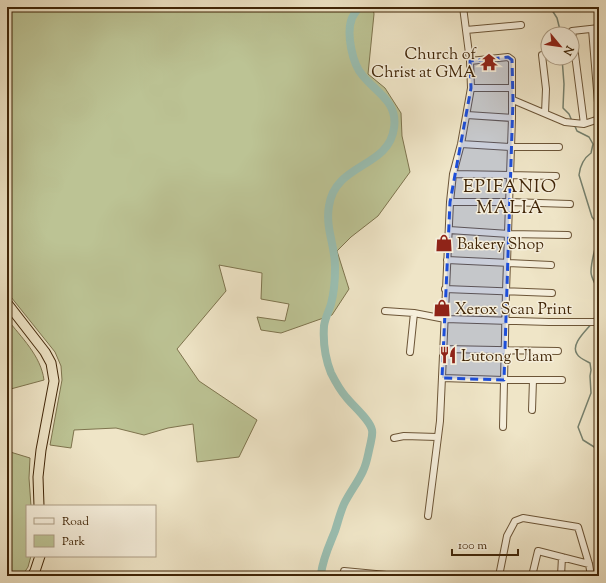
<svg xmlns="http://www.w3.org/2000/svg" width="606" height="583" font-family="'Sorts Mill Goudy',serif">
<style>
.green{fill:#bcc394;stroke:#7e744e}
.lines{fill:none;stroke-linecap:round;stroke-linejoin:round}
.stream{stroke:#76816e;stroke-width:1.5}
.river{stroke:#9abfb2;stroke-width:8}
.minor-casing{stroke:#6c5537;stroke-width:8}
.highway-casing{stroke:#402507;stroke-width:11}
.minor{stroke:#f5eedb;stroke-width:6}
.highway{stroke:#efe5c7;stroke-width:9}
.marked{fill:#1d4ed8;fill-opacity:0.2;stroke:#1d4ed8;stroke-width:3;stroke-dasharray:8 5;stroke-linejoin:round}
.labels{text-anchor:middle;stroke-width:3;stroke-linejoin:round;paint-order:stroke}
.poi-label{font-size:16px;fill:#402507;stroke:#f5eedb;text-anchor:start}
.quarter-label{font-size:18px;letter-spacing:1px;fill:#402507;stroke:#f5eedb}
</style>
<rect width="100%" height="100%" fill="#efe5c7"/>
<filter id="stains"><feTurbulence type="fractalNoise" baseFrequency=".005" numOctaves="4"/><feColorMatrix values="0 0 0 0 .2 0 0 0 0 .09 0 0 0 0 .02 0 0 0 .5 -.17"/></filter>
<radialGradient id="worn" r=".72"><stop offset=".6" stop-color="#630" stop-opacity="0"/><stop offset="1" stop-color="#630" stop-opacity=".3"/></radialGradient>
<!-- green -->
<path class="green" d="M7 7H373L374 14 368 74 385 88 401 113 402 136 410 172 378 216 351 237 337 251 349 289 332 315 281 333 261 330 257 317 285 321 289 304 261 299 262 273 219 265 226 291 177 349 199 381 257 420 239 457 197 462 193 424 168 428 144 435 116 428 74 430 71 448 50 445 62 380 61 366 55 352 7 292Z
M7 319C21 337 41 356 44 380L7 390Z
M7 451 30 458 29 478 31 506H27V556H31L28 567 22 576H7Z"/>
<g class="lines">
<!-- stream -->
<path class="stream" d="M550 7 557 18 561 34
M562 58 564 84 563 108 569 114 572 121
M574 124 577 131 589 137 593 144 591 153C584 158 580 166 579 175L592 217 599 226
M594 320C596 312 599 301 598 292 597 285 591 279 591 272 591 257 598 243 599 229
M592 323C587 330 570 344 577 354 579 358 586 361 590 363L591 370 590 376 591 393 578 427 583 440 599 450"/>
<!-- river -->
<path class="river" d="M319 576 321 574C323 558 329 546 335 531 338 522 340 513 344 504 350 492 358 482 363 471 367 463 368 454 370 446 371 441 373 435 372 430 370 420 353 406 346 397 340 390 335 381 331 373 325 358 323 341 324 326 325 318 329 311 331 304 334 293 335 281 335 269 336 247 325 229 329 206 335 163 389 168 394 128 398 102 377 93 363 76 352 64 346 33 352 18 354 14 357 10 359 7"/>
<!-- minor casing -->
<g class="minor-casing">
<path id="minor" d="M592 29 599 115
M466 30 521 25
M542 55 546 89 545 113
M470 61 508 57 512 60V118L506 291 503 427
M471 88H512
M513 100 565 122 584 124 599 119
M467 115 512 118
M584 124 572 31 599 28
M461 144 511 147H559
M453 174 556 176
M450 202H509L570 204
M449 230 509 234 568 235
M447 260 551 265
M445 289 552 293
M385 311 414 313 445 319 549 322H599
M443 349 558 351
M410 352 414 313
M442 378 504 380H562
M532 410 533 380
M394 438 404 436 437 437
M428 516 440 421 450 202 453 174 461 144 471 88 470 61 463 7
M343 576 344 571 397 576
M499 576 507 536 515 521 523 518 578 527 589 564 591 576
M532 576 538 551 589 564
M561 576 562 557"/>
</g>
<!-- highway casing -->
<g class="highway-casing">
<path id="highway" d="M7 303 45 352 51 363 54 381 41 450 38 477 39 506
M32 576 35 571 40 556"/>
</g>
<!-- minor -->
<use href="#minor" class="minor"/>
<!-- highway -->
<use href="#highway" class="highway"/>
</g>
<!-- marked area -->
<path class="marked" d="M508 57 512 60 513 100 504 380 442 378 450 202 471 88 470 61Z"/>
<!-- icons -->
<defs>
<g id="temple-bare" transform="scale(1.38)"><path d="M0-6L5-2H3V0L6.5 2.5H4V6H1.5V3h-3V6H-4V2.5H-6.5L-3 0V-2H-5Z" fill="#8f2418" stroke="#f5eedb" stroke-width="2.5" paint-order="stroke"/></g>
<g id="shop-bare" transform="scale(1.38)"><path d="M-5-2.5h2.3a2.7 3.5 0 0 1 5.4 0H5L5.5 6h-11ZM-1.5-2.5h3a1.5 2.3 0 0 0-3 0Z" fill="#8f2418" stroke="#f5eedb" stroke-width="2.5" paint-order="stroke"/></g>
<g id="restaurant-bare" transform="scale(1.38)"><path d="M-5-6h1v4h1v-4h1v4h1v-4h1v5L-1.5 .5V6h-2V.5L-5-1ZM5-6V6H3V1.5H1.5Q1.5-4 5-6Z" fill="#8f2418" stroke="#f5eedb" stroke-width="2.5" paint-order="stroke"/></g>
</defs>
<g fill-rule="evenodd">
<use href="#temple-bare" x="489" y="62"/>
<use href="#shop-bare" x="444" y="243"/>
<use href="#shop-bare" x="442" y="308"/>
<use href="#restaurant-bare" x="448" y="355"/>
</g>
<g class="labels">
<!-- poi labels -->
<g class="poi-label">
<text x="476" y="59" text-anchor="end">Church of<tspan x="476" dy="18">Christ at GMA</tspan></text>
<text x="457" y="249">Bakery Shop</text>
<text x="455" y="314">Xerox Scan Print</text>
<text x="461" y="361">Lutong Ulam</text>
</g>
<!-- quarter labels -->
<g class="quarter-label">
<text x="510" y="192">EPIFANIO<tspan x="510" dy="21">MALIA</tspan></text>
</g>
</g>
<!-- margin -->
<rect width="606" height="583" fill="none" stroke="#efe5c7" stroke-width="24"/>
<rect x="8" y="8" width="590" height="567" fill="none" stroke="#402507" stroke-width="2"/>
<rect x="12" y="12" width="582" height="559" fill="none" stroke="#402507"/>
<!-- legend -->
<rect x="26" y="505" width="130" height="52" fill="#f5eedb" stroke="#ad9e86"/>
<rect x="34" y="518" width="20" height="6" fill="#f5eedb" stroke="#ad9e86"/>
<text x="62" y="525" font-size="12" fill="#402507">Road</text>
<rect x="34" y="535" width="20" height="12" fill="#bcc394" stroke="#ad9e86"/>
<text x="62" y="545" font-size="12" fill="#402507">Park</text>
<!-- north arrow -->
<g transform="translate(560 46) rotate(119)"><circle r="19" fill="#f5eedb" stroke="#ad9e86"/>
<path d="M0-3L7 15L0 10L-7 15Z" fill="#8f2418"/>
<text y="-6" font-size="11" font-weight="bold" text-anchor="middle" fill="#402507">N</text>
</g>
<!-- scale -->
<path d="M452 549v6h66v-6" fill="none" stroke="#402507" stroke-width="2"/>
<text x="458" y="549" font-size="12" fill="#402507" stroke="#f5eedb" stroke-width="3" paint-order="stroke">100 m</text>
<rect width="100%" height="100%" filter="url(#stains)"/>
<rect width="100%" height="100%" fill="url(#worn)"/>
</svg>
